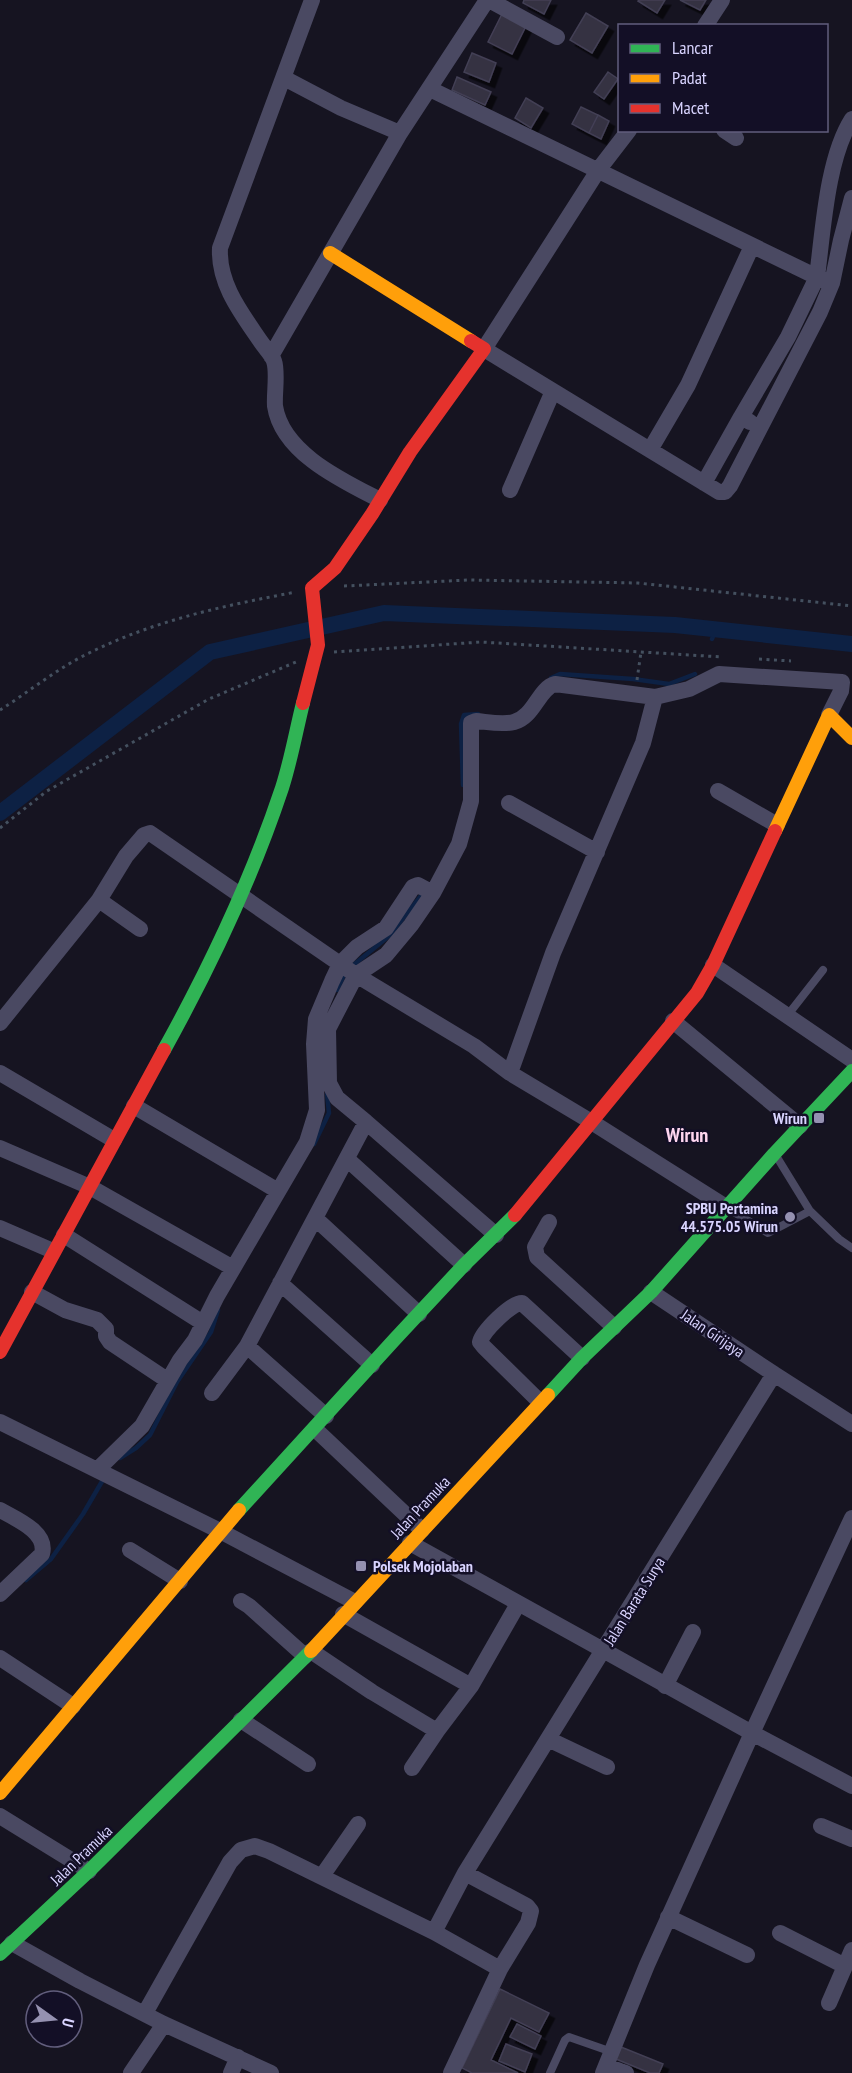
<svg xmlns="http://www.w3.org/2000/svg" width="852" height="2073" font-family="'PT Sans Narrow',sans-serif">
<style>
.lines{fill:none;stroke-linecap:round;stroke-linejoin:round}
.stream{stroke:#0d2144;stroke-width:4.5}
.canal{stroke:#0d2144;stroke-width:16}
.building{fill:#343243;stroke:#433f54;stroke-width:1.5;filter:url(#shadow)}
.path{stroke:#44505f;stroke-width:3;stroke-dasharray:3 4.5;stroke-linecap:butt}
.lane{stroke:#4a4962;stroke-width:8}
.street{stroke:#4a4962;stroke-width:16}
.fast{stroke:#30b455;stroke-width:14}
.slow{stroke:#ff9f0a;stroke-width:14}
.jam{stroke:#e5322d;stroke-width:14}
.poi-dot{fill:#9591b1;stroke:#130f26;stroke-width:2}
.labels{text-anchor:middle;stroke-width:5;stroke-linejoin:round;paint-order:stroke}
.poi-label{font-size:16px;font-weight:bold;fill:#d9d4ff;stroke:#130f26;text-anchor:end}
.street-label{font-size:16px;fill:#d9d4ff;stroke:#130f26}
.quarter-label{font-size:20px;font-weight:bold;fill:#ffd6f0;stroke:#130f26}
</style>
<defs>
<filter id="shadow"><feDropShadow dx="5.5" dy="5.5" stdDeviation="0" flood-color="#0009"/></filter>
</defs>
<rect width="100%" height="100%" fill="#161421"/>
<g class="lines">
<!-- stream -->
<path class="stream" d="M712 639 716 629
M551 678 560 674 633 679 669 684 695 674
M463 785 461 724 464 715 478 714
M351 967 389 936 424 892
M337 990 345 973
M314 1144 329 1113 327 1094
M120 1458 136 1448 150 1435 177 1382 211 1332 218 1310
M26 1580 51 1559 83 1514 104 1478"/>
<!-- canal -->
<path class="canal" d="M0 813 210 652 384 613 675 625 852 644"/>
</g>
<!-- building -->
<path class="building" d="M524 0H551L544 14 523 3Z
M639 0H665L657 13 638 1Z
M680 0H706L700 10Z
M586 13 608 26 592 53 570 40Z
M502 14 526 26 512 54 488 42Z
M472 53 496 63 489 82 464 72Z
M608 72 618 79 604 99 594 92Z
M457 77 491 92 485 105 452 90Z
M526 98 543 108 531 128 515 118Z
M581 107 598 115 589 133 572 124Z
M598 115 609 121 601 139 589 133Z
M500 1989 549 2013 539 2032 511 2018 491 2060 518 2073H472L462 2068Z
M517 2024 541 2036 535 2049 510 2037Z
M506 2044 532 2054 525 2072 499 2061Z
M621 2047 663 2064 659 2073H650L616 2059Z"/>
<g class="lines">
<!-- path -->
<path class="path" d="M344 586 469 580 638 583 852 606
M334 652 481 642 722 657
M759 659 791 661
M637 680 641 652
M0 710C27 693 57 669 85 655 152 621 222 606 296 592
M0 828 47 791 209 699 296 662"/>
<!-- lane -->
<path class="lane" d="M787 1016 823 970
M729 1209 768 1233 810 1211 775 1154
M810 1211 839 1239 852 1248
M550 2073 565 2040 569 2037 612 2052"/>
<!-- street -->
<path class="street" d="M312 0 220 248C218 284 242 314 261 342 265 348 272 355 274 361 278 372 274 394 275 406 282 453 343 481 380 500
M489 0 557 37
M705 26 722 0
M284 78 341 108 400 133
M430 89 817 277C823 231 827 158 852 119
M629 130 599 169 484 349 719 492H725L730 486 820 312 832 283 841 240 852 198
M724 130 736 138
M271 356 400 133 487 0
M741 417 788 337 817 277 827 281
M650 450 688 385 752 246
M704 483 741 417 750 422
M510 490 553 391
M655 697 689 689 719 674 842 682 841 691 829 715
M718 791 777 825
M509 803 597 852
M99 900 140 929
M713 965 852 1060
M673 1021 800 1126
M0 1023 99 900 126 856 144 835 150 833 356 975 474 1046 510 1073 590 1121 726 1207
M0 1073 114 1140
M134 1106 278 1191
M366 1122 337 1098 329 1083 328 1029 356 975 386 955 411 925 433 893 459 844 471 801V723L476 721C488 722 503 725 514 722 534 717 539 688 555 684L655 697 643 743 553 953 510 1073
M0 1148 90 1187 233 1268
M347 1159 464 1265
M316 1219 419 1314
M549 1222 535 1247 537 1257 614 1327
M0 1228 53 1251
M64 1235 203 1323
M280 1283 372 1365
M32 1292 65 1310 97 1320 106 1329V1336L110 1342 167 1380
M651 1292 774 1374
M247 1346 326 1416
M212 1393 247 1346 366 1122 496 1235
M540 1402 484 1347 480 1342C483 1331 511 1303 522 1303L582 1358
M0 1422 220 1531 355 1602
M852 1424 774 1374 603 1650 752 1733 852 1518
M315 1429 422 1530
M97 1470 142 1426 180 1360 195 1340 217 1296 307 1142 317 1110 314 1044 316 1019 332 981 340 964 357 947 386 928 413 887 418 885 433 893
M0 1510C16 1519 48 1532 42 1554L0 1594
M410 1543 603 1650 465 1873 434 1932
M130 1550 180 1581
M241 1601 249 1606 305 1656
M343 1614 471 1686
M311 1651 372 1692 437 1731
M0 1658 73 1706
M665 1686 693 1632
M241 1720 308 1764
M548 1739 607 1767
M412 1768 437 1731 471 1686 518 1604
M0 1816 89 1871
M821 1826 852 1839
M465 1873 527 1906 531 1911 528 1923 500 1969
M322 1876 358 1824
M668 1917 747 1955
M780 1933 845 1966
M12 1943 80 1981 164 2024 271 2073
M829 2003 852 1950
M145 2013 230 1862 241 1850 255 1846 269 1851 434 1932 500 1969 451 2073
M606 2066 626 2073
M131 2073 164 2024
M231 2073 238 2057
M603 2073 647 1965 752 1733 852 1786"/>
<!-- fast -->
<path class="fast" d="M164 1050C210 967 252 878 282 788 291 760 296 731 303 703
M548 1395 582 1358 651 1292 774 1154 852 1071
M239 1510 395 1339 464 1265 515 1215
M0 1954 89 1871 311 1651"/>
<!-- slow -->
<path class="slow" d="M330 253 471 341
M775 831 829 715 852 738
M311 1651 548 1395
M0 1793 239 1510"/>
<!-- jam -->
<path class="jam" d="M303 703 318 645 312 588 335 568 372 514 410 452 484 349 471 341
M515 1215 697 993 713 965 775 831
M0 1352 164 1050"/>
</g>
<!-- markers -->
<g class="poi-dot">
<rect x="813" y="1112" width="12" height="12" rx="3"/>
<circle cx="790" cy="1217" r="6"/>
<rect x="355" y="1560" width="12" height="12" rx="3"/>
</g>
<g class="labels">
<!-- poi labels -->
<g class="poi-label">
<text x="807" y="1124">Wirun</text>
<text x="778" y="1214">SPBU Pertamina<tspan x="778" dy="18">44.575.05 Wirun</tspan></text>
<text x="373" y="1572" text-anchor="start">Polsek Mojolaban</text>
</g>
<!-- street labels -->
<g class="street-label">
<text transform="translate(713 1333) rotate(34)" y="6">Jalan Girijaya</text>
<text transform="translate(420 1507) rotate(-47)" y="6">Jalan Pramuka</text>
<text transform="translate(634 1601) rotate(-58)" y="6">Jalan Barata Surya</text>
<text transform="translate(81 1855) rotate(-44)" y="6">Jalan Pramuka</text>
</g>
<!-- quarter labels -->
<g class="quarter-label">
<text x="687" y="1142">Wirun</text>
</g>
</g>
<!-- legend -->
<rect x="618" y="24" width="210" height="108" fill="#130f26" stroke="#625e7d" stroke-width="1.5"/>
<rect x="630" y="44" width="30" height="9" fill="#30b455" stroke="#625e7d" stroke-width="1.5"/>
<text x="672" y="54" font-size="18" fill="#d9d4ff">Lancar</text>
<rect x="630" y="74" width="30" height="9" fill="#ff9f0a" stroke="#625e7d" stroke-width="1.5"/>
<text x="672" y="84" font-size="18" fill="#d9d4ff">Padat</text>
<rect x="630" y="104" width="30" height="9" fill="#e5322d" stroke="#625e7d" stroke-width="1.5"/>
<text x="672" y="114" font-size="18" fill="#d9d4ff">Macet</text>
<!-- north arrow -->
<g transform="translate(54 2019) rotate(105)"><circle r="28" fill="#130f26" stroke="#625e7d" stroke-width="1.5"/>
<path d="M0-4.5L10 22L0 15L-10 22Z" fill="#9591b1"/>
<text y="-9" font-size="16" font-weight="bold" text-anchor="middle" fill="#d9d4ff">U</text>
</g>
</svg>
